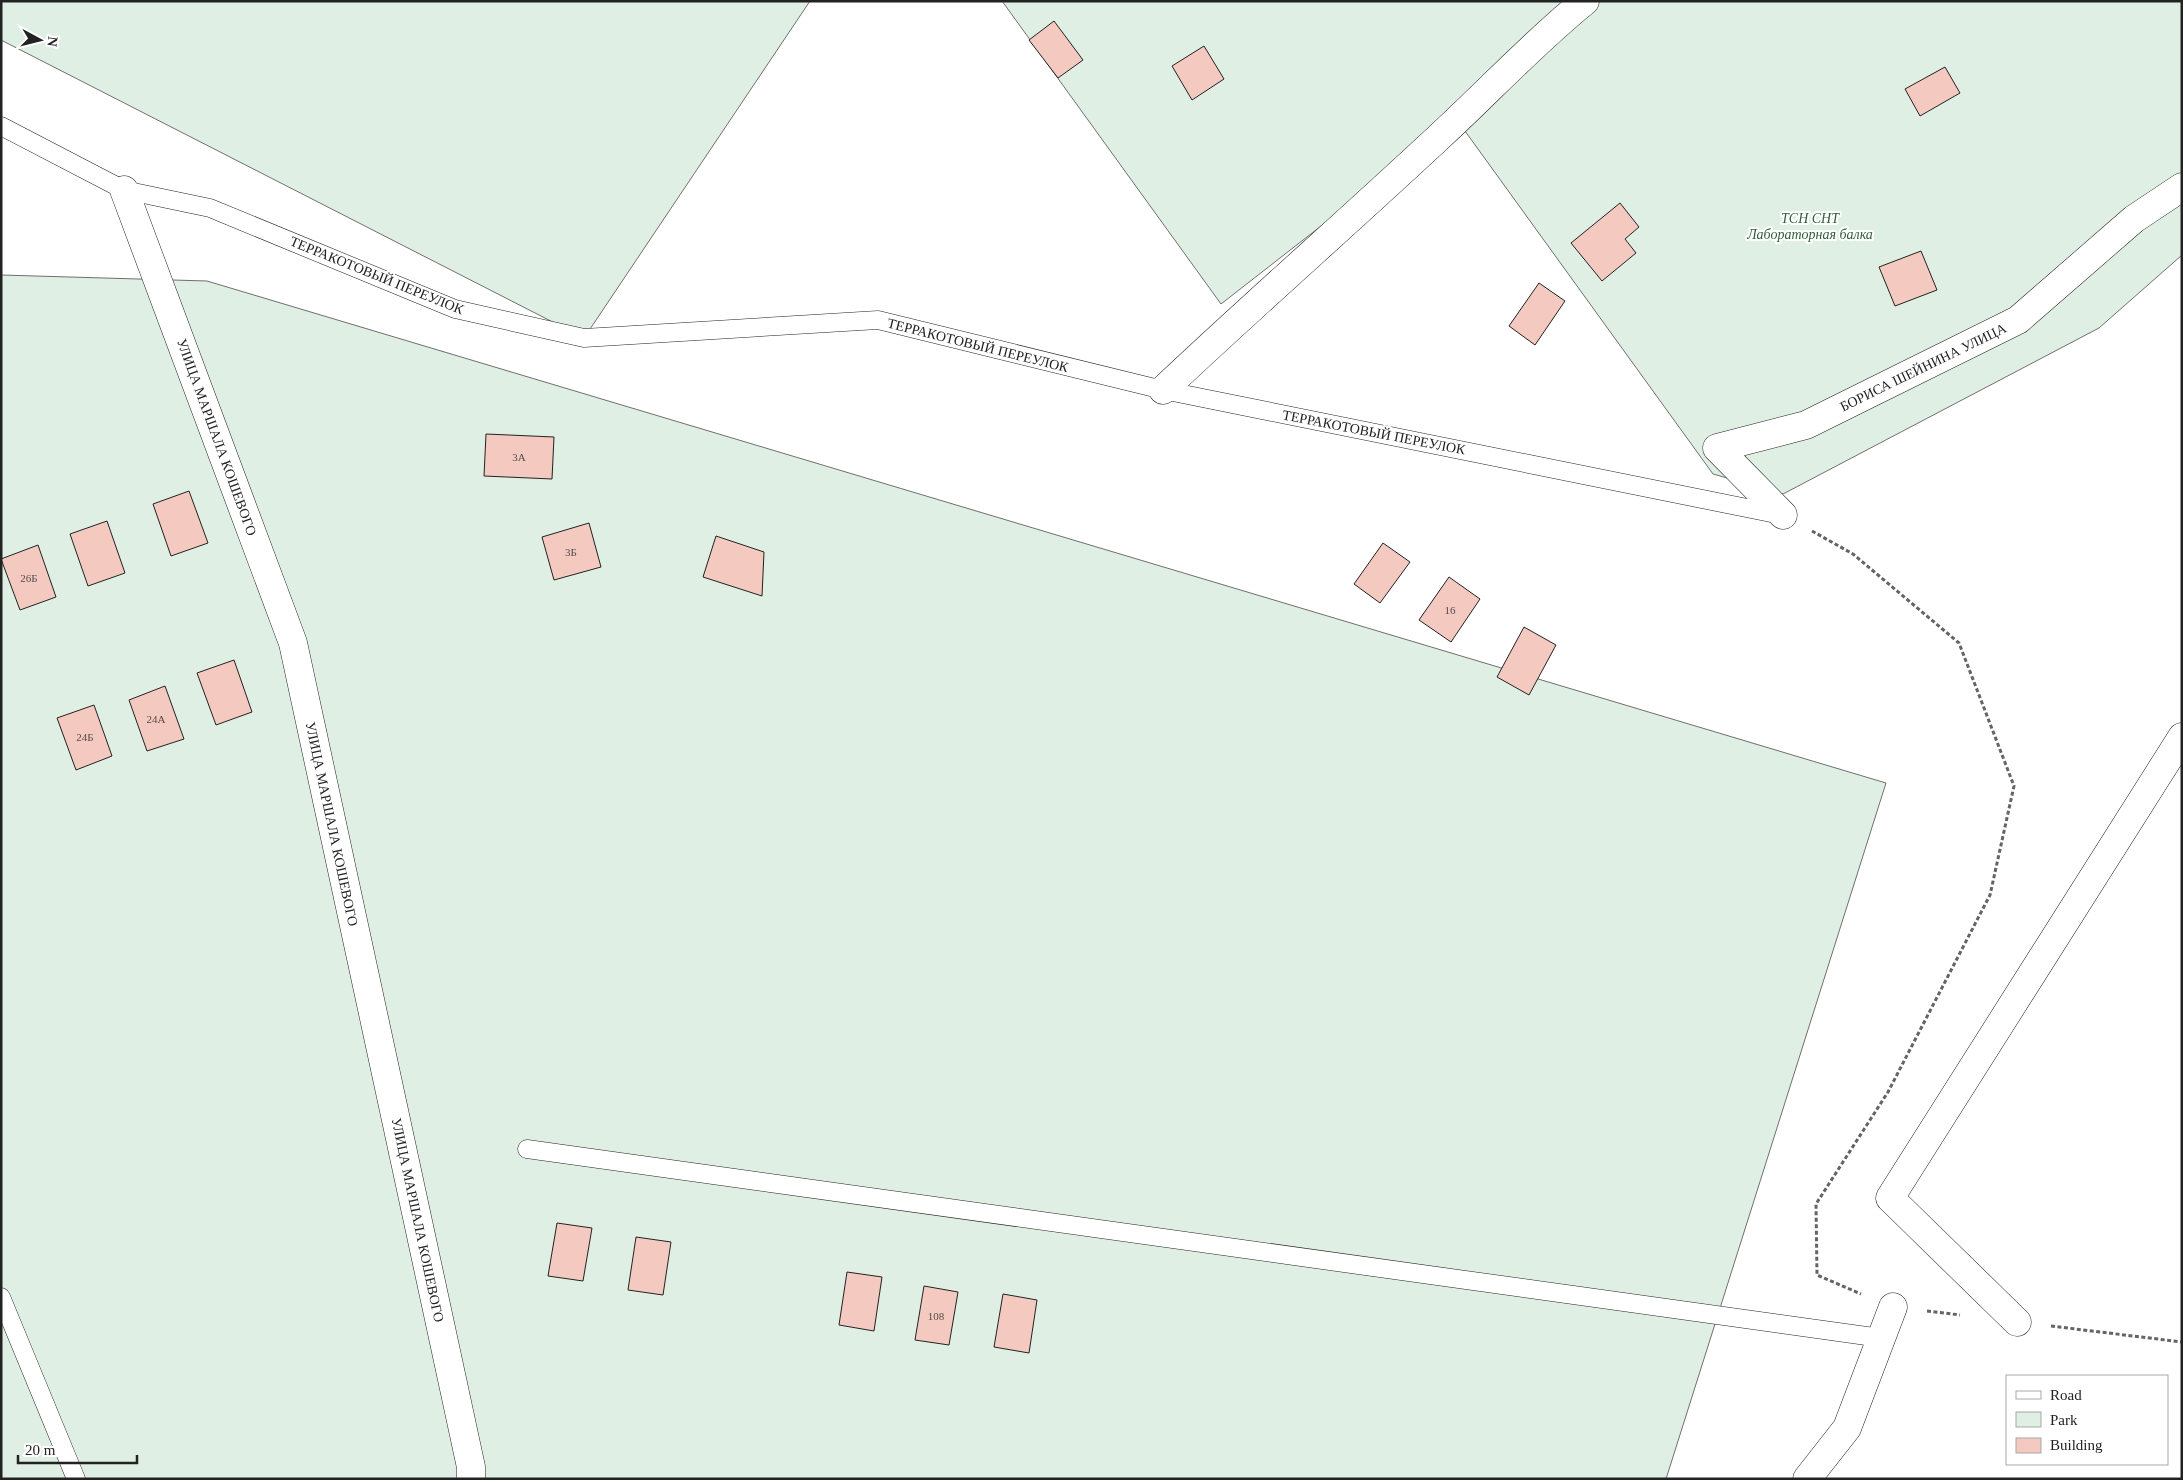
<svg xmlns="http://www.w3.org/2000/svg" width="2183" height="1480" font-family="'Times New Roman',serif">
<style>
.green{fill:#e0efe3;stroke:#6f6f6f}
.building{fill:#f3c9c0;stroke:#222}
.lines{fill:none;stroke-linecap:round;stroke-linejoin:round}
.lane-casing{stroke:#222;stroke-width:19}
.street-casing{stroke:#222;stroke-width:29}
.path{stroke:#646464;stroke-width:3;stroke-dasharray:4 2.5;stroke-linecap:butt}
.lane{stroke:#fff;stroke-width:18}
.street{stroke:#fff;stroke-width:28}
.labels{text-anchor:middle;stroke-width:4;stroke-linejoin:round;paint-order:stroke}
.number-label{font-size:11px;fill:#564c4a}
.park-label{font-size:14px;font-style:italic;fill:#2f5e38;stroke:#fff}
.street-label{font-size:14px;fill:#222;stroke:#fff}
</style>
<rect width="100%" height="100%" fill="#fff"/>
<!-- green -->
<path class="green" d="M1 1H810L584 338 1 40Z
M1002 1H2182V255L2099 328 1783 494 1713 474 1457 120 1221 304Z
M1 275 207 281 1886 783 1666 1479H1Z"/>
<!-- building -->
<path class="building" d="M1054 21 1083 60 1058 78 1029 40Z
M1204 46 1224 79 1192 100 1172 66Z
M1945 67 1960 93 1920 116 1905 89Z
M1620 203 1639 227 1625 239 1636 253 1602 281 1571 243Z
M1921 251 1937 290 1895 306 1879 267Z
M1539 283 1565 301 1535 345 1509 326Z
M486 434 554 437 552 479 484 476Z
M189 491 208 543 171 556 153 504Z
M107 521 125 573 88 586 70 534Z
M589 523 601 567 554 580 542 537Z
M716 536 764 552 762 596 703 577Z
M1383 543 1410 562 1380 603 1354 584Z
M38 545 56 597 20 610 1 559Z
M1449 577 1480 599 1451 642 1419 620Z
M1524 627 1556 645 1529 695 1497 677Z
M234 660 252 712 216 725 197 673Z
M165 686 184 739 147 751 129 700Z
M94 705 112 756 76 770 57 718Z
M557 1223 592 1228 583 1281 548 1276Z
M636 1237 671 1242 663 1295 628 1290Z
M847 1272 882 1277 874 1331 839 1325Z
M924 1286 958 1292 949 1345 915 1340Z
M1003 1294 1037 1300 1029 1353 994 1347Z"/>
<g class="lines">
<!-- lane casing -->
<g class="lane-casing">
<path id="lane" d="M1 126 124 190 210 208 455 309 584 338 878 320 1163 390 1781 515
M527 1149 1881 1338
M1 1297 76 1479"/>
</g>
<!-- street casing -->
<g class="street-casing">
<path id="street" d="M124 190 293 643 471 1467V1479
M1163 390C1254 304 1348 222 1439 137 1488 92 1533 43 1585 1
M1783 515 1717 448 1806 425 2018 320 2134 219 2182 187
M2017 1322 1890 1198 2182 737
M1807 1479 1847 1428 1893 1307"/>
</g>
<!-- path -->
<path class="path" d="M1812 531 1853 554 1959 643 2014 786 1990 895 1888 1092 1816 1204 1817 1275 1861 1294
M1927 1311 1960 1315
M2051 1326 2182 1342"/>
<!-- lane -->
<use href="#lane" class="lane"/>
<!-- street -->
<use href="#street" class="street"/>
</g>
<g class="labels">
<!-- number labels -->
<g class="number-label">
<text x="519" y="461">3А</text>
<text x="571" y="556">3Б</text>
<text x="29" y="582">26Б</text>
<text x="1450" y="614">16</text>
<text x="156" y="723">24А</text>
<text x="85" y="741">24Б</text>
<text x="936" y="1320">108</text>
</g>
<!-- park labels -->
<g class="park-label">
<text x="1810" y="223">ТСН СНТ<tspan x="1810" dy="16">Лабораторная балка</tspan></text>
</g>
<!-- street labels -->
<g class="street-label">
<text transform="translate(377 275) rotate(22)" y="5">ТЕРРАКОТОВЫЙ ПЕРЕУЛОК</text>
<text transform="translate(978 345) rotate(14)" y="5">ТЕРРАКОТОВЫЙ ПЕРЕУЛОК</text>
<text transform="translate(1923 367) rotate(-26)" y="5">БОРИСА ШЕЙНИНА УЛИЦА</text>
<text transform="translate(1374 432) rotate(11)" y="5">ТЕРРАКОТОВЫЙ ПЕРЕУЛОК</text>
<text transform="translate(217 437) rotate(70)" y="5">УЛИЦА МАРШАЛА КОШЕВОГО</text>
<text transform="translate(332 824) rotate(78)" y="5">УЛИЦА МАРШАЛА КОШЕВОГО</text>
<text transform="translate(418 1220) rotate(78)" y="5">УЛИЦА МАРШАЛА КОШЕВОГО</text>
</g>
</g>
<!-- border -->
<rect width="2183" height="1480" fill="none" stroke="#222222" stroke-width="5"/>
<!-- legend -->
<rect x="2006" y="1375" width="162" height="90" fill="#ffffff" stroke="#a7a7a7"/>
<rect x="2016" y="1391" width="25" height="8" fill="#ffffff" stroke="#a7a7a7"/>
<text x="2050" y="1400" font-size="15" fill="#222222">Road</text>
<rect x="2016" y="1412" width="25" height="15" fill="#e0efe3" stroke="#a7a7a7"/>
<text x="2050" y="1425" font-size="15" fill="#222222">Park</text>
<rect x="2016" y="1438" width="25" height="15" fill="#f3c9c0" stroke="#a7a7a7"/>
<text x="2050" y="1450" font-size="15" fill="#222222">Building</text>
<!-- north arrow -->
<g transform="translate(40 40) rotate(97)" stroke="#ffffff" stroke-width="4" paint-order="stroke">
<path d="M0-4L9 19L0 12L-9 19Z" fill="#222222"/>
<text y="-8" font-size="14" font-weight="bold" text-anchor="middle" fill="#222222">N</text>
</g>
<!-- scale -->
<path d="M18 1455v8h119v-8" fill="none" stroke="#222222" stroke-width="2.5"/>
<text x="25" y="1455" font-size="15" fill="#222222" stroke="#ffffff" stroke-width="4" paint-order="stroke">20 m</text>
</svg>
